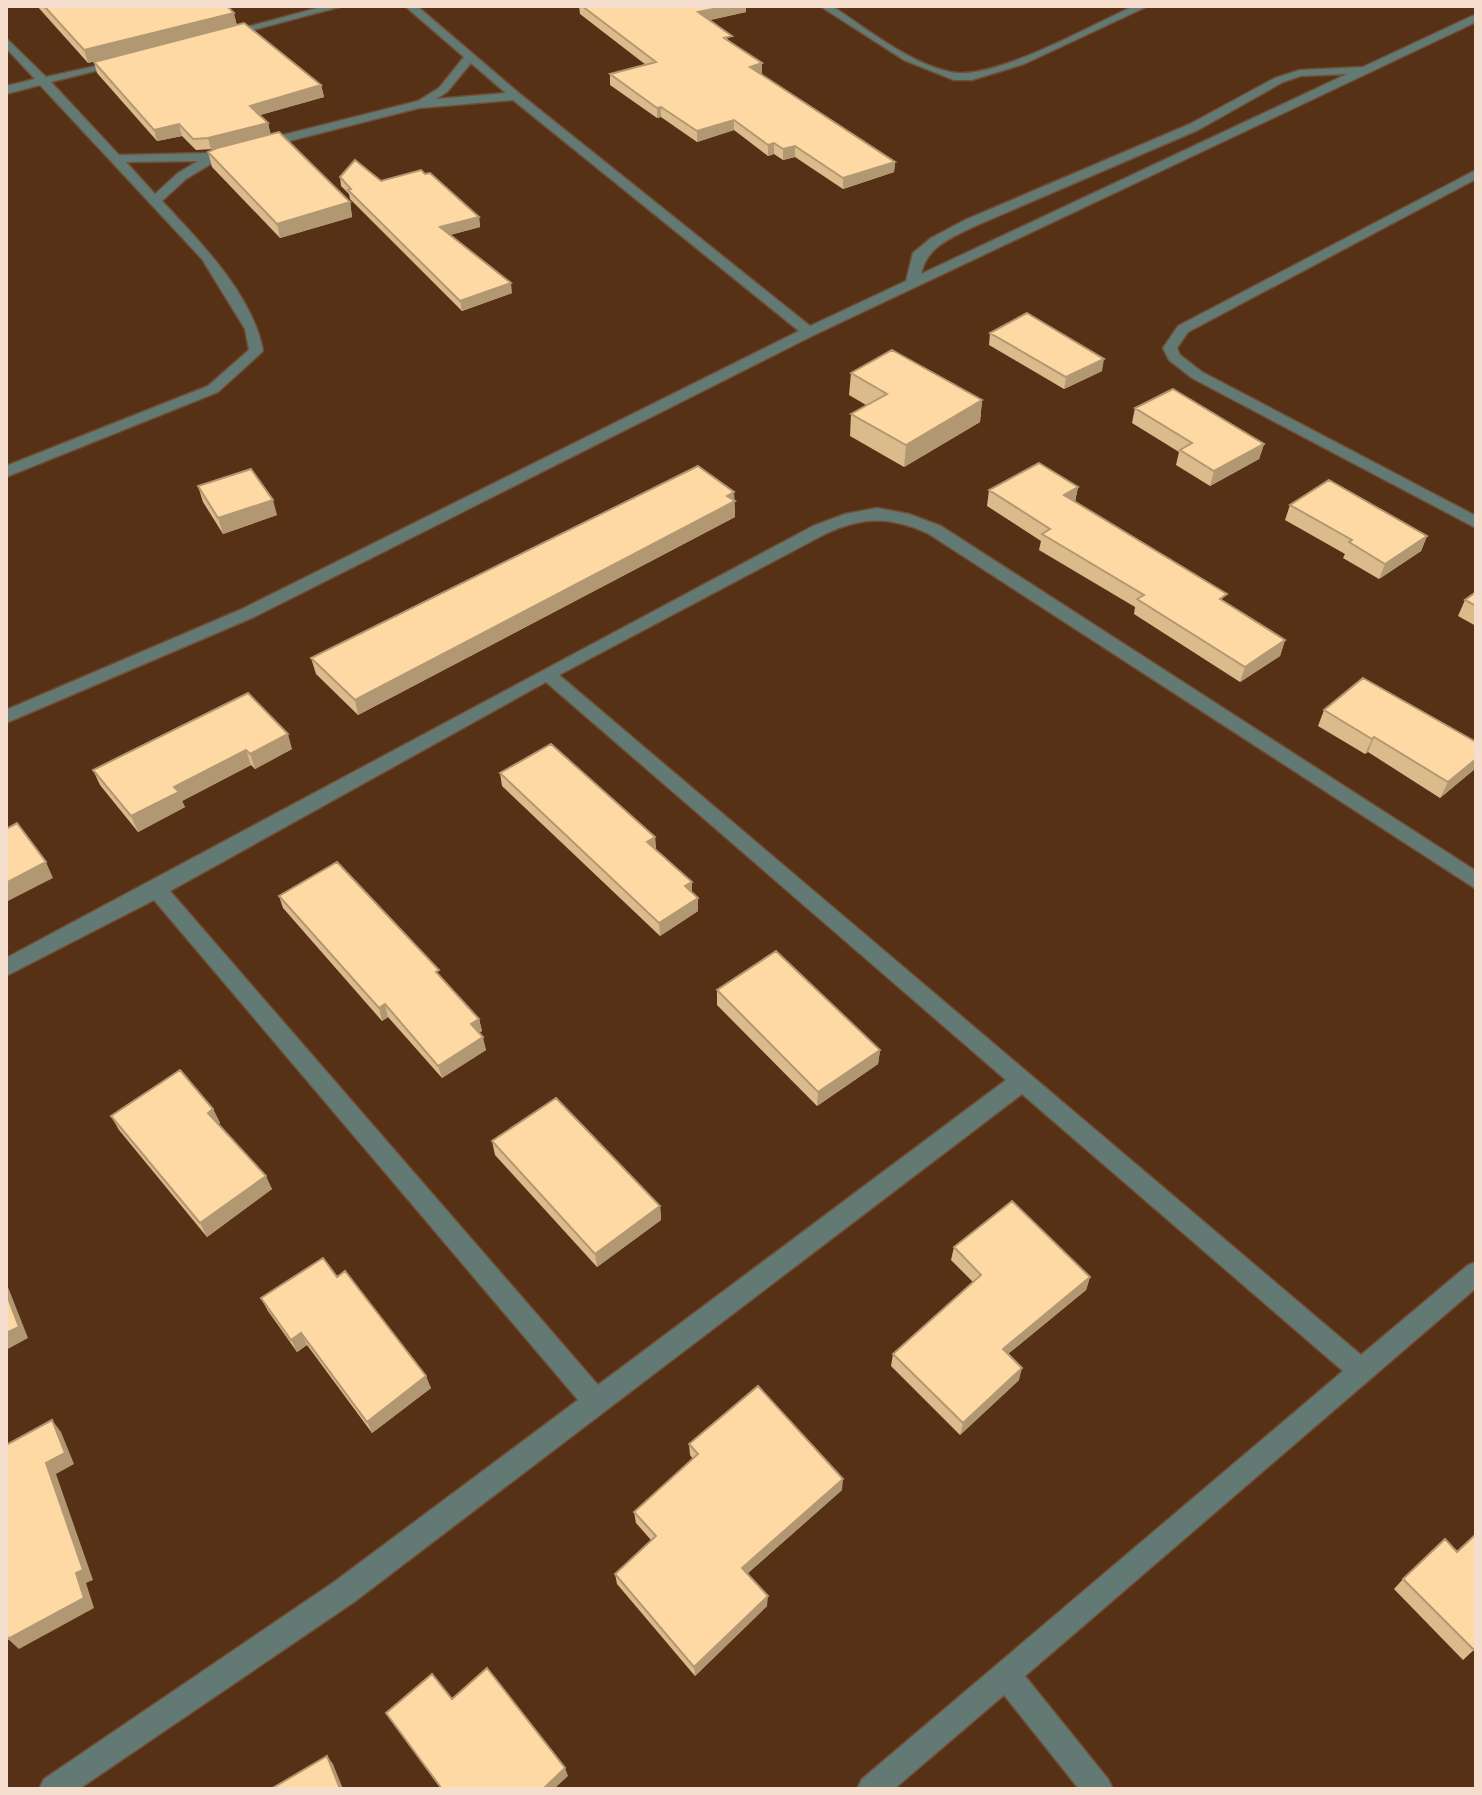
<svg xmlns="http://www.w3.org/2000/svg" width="1482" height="1795" font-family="Helvetica,sans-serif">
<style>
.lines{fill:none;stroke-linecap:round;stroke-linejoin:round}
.minor-casing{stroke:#704d34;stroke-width:3}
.minor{fill:#627a73;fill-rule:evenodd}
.wall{fill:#dbbb8c}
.shaded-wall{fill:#b29872}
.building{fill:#ffd9a3;stroke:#b29872;stroke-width:2}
</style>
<rect width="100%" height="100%" fill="#563116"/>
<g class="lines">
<!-- minor casing -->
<g class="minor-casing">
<path id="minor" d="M325 6H343L223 38 217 35Z
M405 6H417L520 94 810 326 906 281 913 253 931 238 965 220 1190 124 1275 78 1300 70 1363 67 1472 16 1476 15V22L814 335 254 617 6 723V710L242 609 799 331 513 100 419 108 219 159 186 179 162 201C200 242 253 295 263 351L218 392 6 477V466L208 386 249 350 245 329 202 259 40 85 6 94V86L35 79 6 48V38L46 77 123 60V64L51 82 119 155 211 153 418 101 439 88 464 57ZM471 63 506 93 436 99 447 92ZM1347 74 921 274C927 246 951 238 975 226L1198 130 1283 82 1301 76ZM198 161 178 173 155 194 126 162Z
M820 6H832C867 29 909 63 950 72 992 82 1093 24 1134 6H1148L1024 64 972 80H954L904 60Z
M1476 170V179L1188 332 1177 348 1180 355 1202 372 1476 516V528L1192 378 1169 360 1163 348 1178 326Z
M877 508 909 514 941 526 1476 871V889L929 534C890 516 864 516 825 534L559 675 1361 1355 1468 1265 1476 1262V1288L1025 1676 1108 1779 1113 1789H1079L1004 1695 894 1789H857L862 1779 1343 1371 1022 1094 354 1602 79 1789H39L44 1779 334 1582 578 1400 154 900 6 976V958L813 526 845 514ZM546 682 1006 1080 598 1385 170 891Z"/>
</g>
<!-- minor -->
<use href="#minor" class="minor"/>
</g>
<!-- wall -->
<path class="wall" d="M37 6H227L237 25 321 85 324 97 260 115 268 123 270 134 350 202 352 217 280 238 212 167 208 152 214 149 196 150 182 136 157 141 97 73 94 62 190 37 88 63Z
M579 6H756L746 8V12L709 20 762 74H761L895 162 894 172 843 189 795 157 783 160 774 154 768 156 734 130 697 142 661 117 657 118 610 85V74L646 65 580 14Z
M425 174 479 217 480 227 450 235 512 293 462 311 350 199 349 194 341 186 340 177 381 181Z
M990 333 1102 371 1064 389 989 345Z
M851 373 982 400 980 422 904 467 850 436 851 414 866 405 849 395Z
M1135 408 1264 444 1259 459 1210 486 1176 465 1179 452 1132 423Z
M198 486 277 515 223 534 203 502Z
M1078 487 1075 502 1224 602 1285 640 1280 656 1240 682 1134 614 1135 607 1039 550 1041 541 987 506 989 490Z
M734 492 735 517 358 715 316 674 311 658Z
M1290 505 1427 536 1421 551 1379 579 1343 558 1345 554 1285 520Z
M1476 592V626L1458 616 1465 600Z
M248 693 292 749 255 769 251 765 182 801 185 807 138 832 100 785 93 770Z
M1324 710 1476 742V768L1440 798 1368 752 1365 754 1318 726Z
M500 773 655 837 656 850 698 911 660 936 502 786Z
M279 896 441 978 479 1019 482 1031 479 1033 486 1050 442 1078 388 1017 382 1021 283 908Z
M717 990 880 1050 878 1064 817 1106 717 1005Z
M213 1109 220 1123 218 1124 272 1189 207 1237 119 1130 111 1116Z
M492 1141 660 1206 661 1220 597 1267 495 1155Z
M954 1247 1090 1277 1086 1290 1008 1354 1019 1380 960 1435 891 1366 893 1354 973 1282 951 1260Z
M337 1277 431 1388 372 1433 307 1345 297 1352 268 1311 261 1298Z
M689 1444 842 1490 747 1574 767 1606 695 1676 617 1584 615 1574 651 1540 636 1523 634 1512 693 1459 690 1455Z
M1403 1579 1476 1648 1463 1660 1394 1589Z"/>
<!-- shaded-wall -->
<path class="shaded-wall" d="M728 6H756L746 8V12L698 23V12Z
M234 13 237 25 88 63 84 50Z
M762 63V74L750 77V67Z
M321 85 324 97 253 117 250 106Z
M661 107V117L657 118V108Z
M734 120V130L697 142V131Z
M268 123 271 135 211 150 208 138Z
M179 124 182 136 157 141 154 130Z
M774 143V154L768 156V145Z
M795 146V157L783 160V149Z
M895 162 894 172 843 189V178Z
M350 202 352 217 280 238 277 224Z
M479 217 480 227 442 237 440 227Z
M511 283 512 293 462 311 460 301Z
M1104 359 1102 371 1064 389 1066 377Z
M982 400 980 422 904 467 906 445Z
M1264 444 1259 459 1210 486 1214 471Z
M1078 487 1075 502 1064 495Z
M734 492 735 517 358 715 355 700Z
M273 500 277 515 223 534 218 518Z
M1427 536 1421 551 1379 579 1385 564Z
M1285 640 1280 656 1240 682 1245 667Z
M288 734 292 749 255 769 250 754Z
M1374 737 1368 752 1365 754 1372 739Z
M246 750 251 765 182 801 185 807 138 832 131 816 174 787Z
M1476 759V768L1440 798 1448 782Z
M655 837 656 850 647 842Z
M46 862 53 878 6 902V883Z
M692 882V895L685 886Z
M698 898V911L660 936 659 923Z
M385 1004 388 1017 382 1021 379 1008Z
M479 1019 482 1031 474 1037 471 1024Z
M483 1037 486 1050 442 1078 438 1066Z
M880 1050 878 1064 817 1106 818 1092Z
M213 1109 220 1123 214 1127 208 1113Z
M266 1176 272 1189 207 1237 200 1223Z
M660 1206 661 1220 597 1267 595 1254Z
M1090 1277 1086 1290 999 1361 1003 1349Z
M6 1282 28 1338 6 1350Z
M301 1333 307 1345 297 1352 291 1340Z
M1022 1368 1019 1380 960 1435 963 1423Z
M426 1376 431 1388 372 1433 367 1422Z
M52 1420 61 1432 74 1464 56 1474 93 1580 86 1583 94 1608 19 1649 8 1639 76 1573 46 1463Z
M843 1479 842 1490 742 1578V1568Z
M768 1596 767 1606 695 1676 694 1667Z
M327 1756 333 1764 343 1789H340Z
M565 1768 568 1776 554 1789H543Z"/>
<!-- building -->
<path class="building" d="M44 6H227L234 13 84 50Z
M582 6H728L698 12 732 36 724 38 762 63 750 67 895 162 843 178 795 146 783 149 774 143 768 145 734 120 697 131 661 107 657 108 610 74 656 62Z
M244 23 321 85 250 106 268 123 208 138 193 139 179 124 154 130 94 62Z
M279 132 350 202 277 224 208 152 217 148Z
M355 160 381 181 421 170 425 174 430 173 479 217 440 227 511 283 460 301 348 190 351 189 340 177Z
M1027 313 1104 359 1066 377 990 333Z
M892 350 982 400 906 445 851 414 887 394 851 373Z
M1173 389 1264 444 1214 471 1180 450 1192 443 1135 408Z
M1039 463 1078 487 1064 495 1227 594 1220 599 1285 640 1245 667 1137 599 1144 595 1042 534 1050 529 989 490Z
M698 466 734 492 727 496 735 501 355 700 311 658Z
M251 469 273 500 218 518 198 486Z
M1329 480 1427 536 1385 564 1349 542 1352 540 1290 505Z
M1476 592V606L1465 600Z
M1363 678 1476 742V759L1448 782 1374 737 1372 739 1324 710Z
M248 693 288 734 250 754 246 750 174 787 179 792 131 816 93 770Z
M551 744 655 837 647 842 692 882 685 886 698 898 659 923 500 773Z
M17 823 46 862 6 883V829Z
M337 862 439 970 436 972 479 1019 471 1024 483 1037 438 1066 385 1004 379 1008 279 896Z
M776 951 880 1050 818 1092 717 990Z
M180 1070 213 1109 208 1113 266 1176 200 1223 111 1116Z
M556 1098 660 1206 595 1254 492 1141Z
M1012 1201 1090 1277 1003 1349 1022 1368 963 1423 893 1354 981 1275 954 1247Z
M323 1258 337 1277 345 1271 426 1376 367 1422 301 1333 291 1340 261 1298Z
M6 1293 19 1327 6 1333Z
M758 1386 843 1479 742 1568 768 1596 694 1667 615 1574 656 1536 634 1512 698 1454 689 1444Z
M52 1420 65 1453 46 1463 83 1570 76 1573 84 1598 8 1639 6 1631V1445Z
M1476 1534V1648L1474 1650 1403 1579 1445 1539 1457 1552Z
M487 1668 565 1768 543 1789H442L386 1713 432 1674 452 1699Z
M327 1756 340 1789H271Z"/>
<!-- border -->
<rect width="1482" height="1795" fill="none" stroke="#f6decf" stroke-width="16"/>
</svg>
